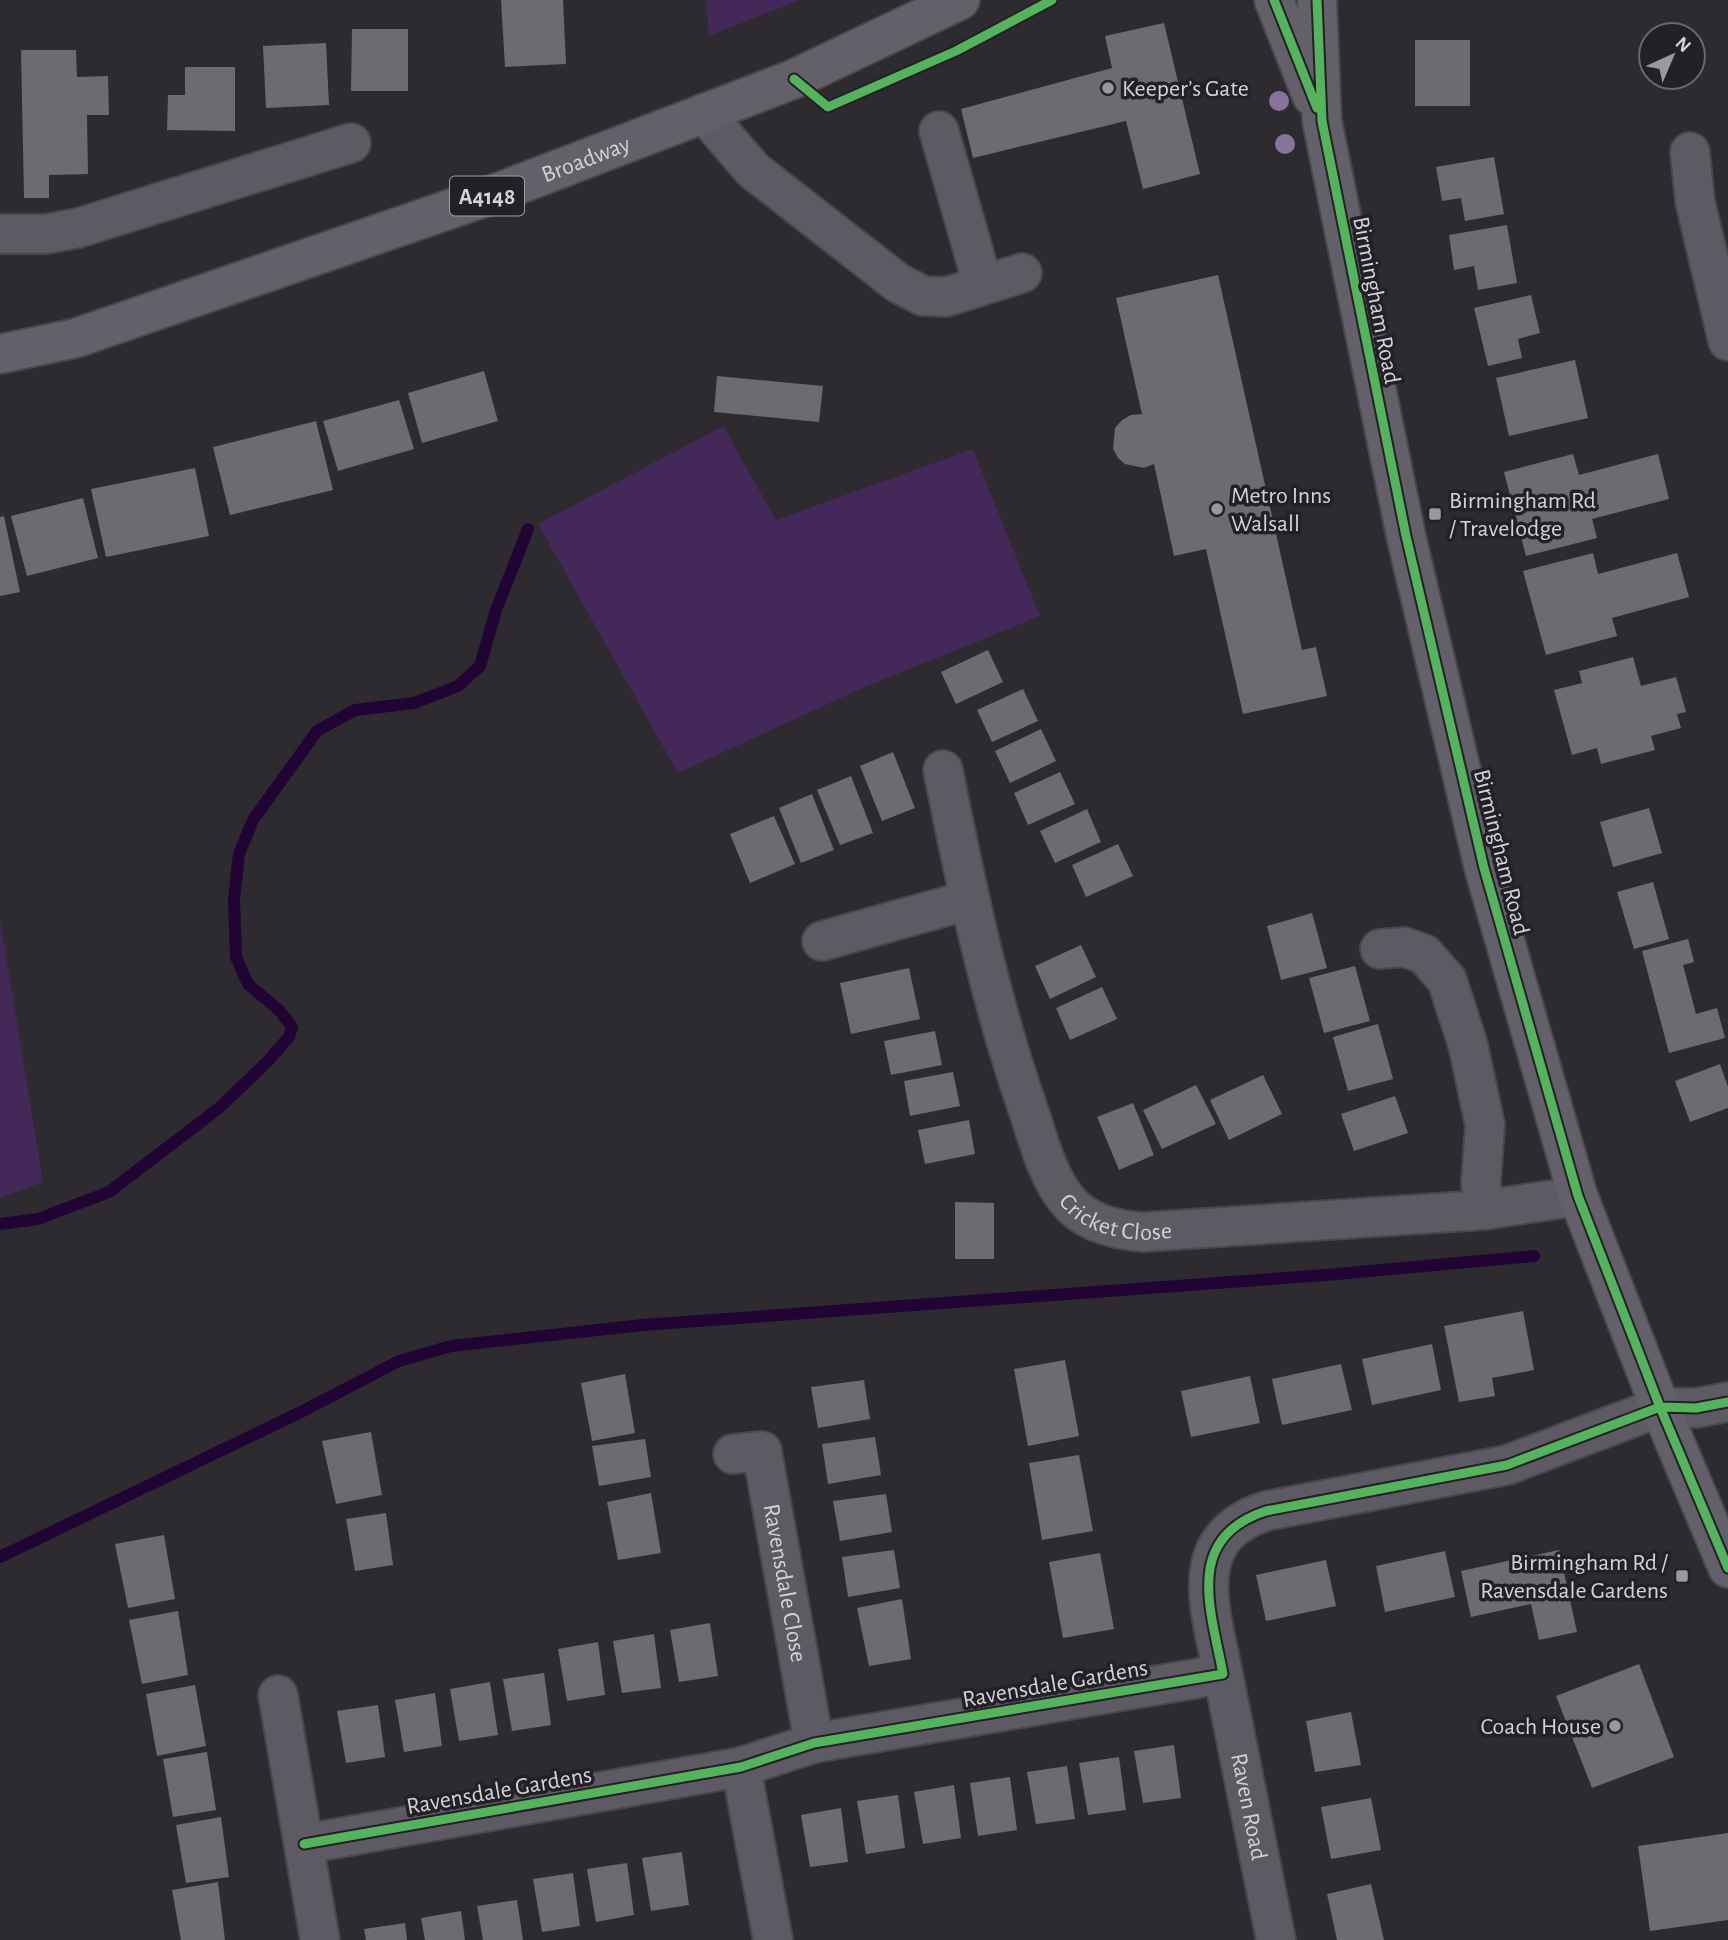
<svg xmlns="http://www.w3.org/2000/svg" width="1728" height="1940" font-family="'Alegreya Sans',sans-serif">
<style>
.green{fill:#432859}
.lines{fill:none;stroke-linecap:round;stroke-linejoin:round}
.stream{stroke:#220434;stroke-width:12}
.building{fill:#6d6b6f}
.minor-casing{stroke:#484749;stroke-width:42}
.highway-casing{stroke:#484749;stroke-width:42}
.minor{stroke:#5e5a63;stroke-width:38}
.highway{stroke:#64606a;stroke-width:38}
.cycleway-casing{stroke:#242027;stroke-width:13}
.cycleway{stroke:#56b35d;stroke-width:9}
.tree{fill:#88749b}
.poi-dot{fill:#9a989c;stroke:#242027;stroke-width:2.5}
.labels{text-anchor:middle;stroke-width:7;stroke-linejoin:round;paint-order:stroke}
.shield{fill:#242027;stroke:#9f9da2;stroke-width:2}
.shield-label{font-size:23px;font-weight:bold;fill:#d4d2d7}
.poi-label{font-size:24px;fill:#d4d2d7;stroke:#242027;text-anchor:start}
.street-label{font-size:24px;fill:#d4d2d7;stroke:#242027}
</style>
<rect width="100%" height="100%" fill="#2d2b2f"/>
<!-- green -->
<path class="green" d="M706 0H800L709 36Z
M723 426 776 520 973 449 1040 616 860 689 678 773 538 524Z
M0 918 43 1182 0 1198Z"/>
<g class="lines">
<!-- stream -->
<path class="stream" d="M0 1224 38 1219 109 1192 219 1108 266 1063 289 1037 292 1027 280 1011 248 984 236 957 234 900 239 854 253 820 317 731 355 710 414 703 458 686 480 666 496 610 528 529
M0 1557 301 1412 399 1361 451 1346 643 1325 1326 1275 1534 1256"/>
</g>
<!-- building -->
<path class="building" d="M501 0H563L566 64 505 67Z
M1164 23 1200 174 1143 189 1126 121 973 158 961 109 1112 68 1105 36Z
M352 29H408V91H351Z
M1415 40H1470V106H1415Z
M326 43 329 105 266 108 263 46Z
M21 50H76L77 77 108 76 109 115H87L88 174 49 175V198H24Z
M185 67H235V131L167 130 168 95H185Z
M1494 157 1504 214 1465 221 1461 198 1442 201 1436 167Z
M1507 225 1517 283 1478 290 1474 266 1454 270 1449 235Z
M1218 275 1302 650 1316 647 1327 696 1243 714 1206 549 1174 556 1154 464 1144 468 1125 464 1118 458 1113 449 1115 428 1122 420 1131 415 1142 414 1116 298Z
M1531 295 1540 333 1518 339 1522 358 1488 366 1474 308Z
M1575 360 1588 418 1509 436 1496 378Z
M484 371 498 421 422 443 408 393Z
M717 376 823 386 819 422 714 412Z
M399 400 414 449 338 471 323 421Z
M316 421 333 490 230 515 213 447Z
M1573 454 1579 475 1658 454 1669 499 1592 519 1597 538 1526 556 1504 472Z
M195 468 209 536 106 557 91 489Z
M83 498 98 558 27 576 11 516Z
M4 516 20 592 0 596V517Z
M1593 553 1598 574 1677 553 1689 597 1612 618 1617 636 1546 655 1523 571Z
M988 650 1003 682 956 704 941 672Z
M1633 657 1641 686 1676 677 1686 712 1677 714 1681 728 1651 736 1655 750 1601 764 1597 748 1572 755 1554 690 1582 683 1579 671Z
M1023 689 1038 721 992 742 977 710Z
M1041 729 1056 761 1010 783 995 751Z
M893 752 915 808 882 821 860 766Z
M1060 772 1075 804 1028 825 1014 793Z
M851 776 873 833 840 845 817 790Z
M812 794 834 850 801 863 779 808Z
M1649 808 1662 853 1613 867 1600 822Z
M1087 809 1101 842 1055 863 1040 831Z
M774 816 795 864 750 883 730 834Z
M1118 844 1133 876 1086 897 1072 865Z
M1653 882 1669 939 1634 949 1617 892Z
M1312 913 1327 968 1281 980 1267 926Z
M1688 939 1694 962 1683 965 1696 1014 1717 1008 1725 1038 1669 1053 1642 951Z
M1081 945 1096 977 1050 999 1035 966Z
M1355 966 1370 1021 1324 1033 1309 978Z
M909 968 920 1019 851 1034 840 983Z
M1102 987 1117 1019 1070 1040 1056 1008Z
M1378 1024 1393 1079 1348 1091 1333 1037Z
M935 1031 942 1065 891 1075 884 1041Z
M1720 1064 1728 1087V1108L1690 1122 1675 1081Z
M953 1072 960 1106 910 1116 904 1081Z
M1263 1075 1282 1114 1229 1140 1210 1100Z
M1196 1085 1216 1124 1162 1149 1143 1110Z
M1395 1096 1408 1133 1354 1151 1341 1114Z
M1133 1103 1154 1155 1119 1170 1097 1117Z
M969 1120 975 1154 925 1164 918 1130Z
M955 1202 994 1203V1259H955Z
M1523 1311 1534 1370 1492 1378 1495 1396 1459 1402 1444 1326Z
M1432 1344 1441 1390 1372 1405 1362 1359Z
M1065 1360 1079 1436 1028 1446 1014 1369Z
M1341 1364 1352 1410 1282 1425 1272 1379Z
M625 1374 635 1433 592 1441 581 1383Z
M1250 1376 1260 1423 1191 1437 1181 1391Z
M864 1380 870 1419 818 1428 811 1387Z
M371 1432 382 1495 336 1504 322 1441Z
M875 1437 881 1475 828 1484 822 1444Z
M645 1439 651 1477 599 1486 592 1446Z
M1079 1455 1093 1531 1042 1540 1029 1463Z
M651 1493 661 1553 618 1560 607 1502Z
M886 1494 892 1532 840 1541 833 1501Z
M386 1513 393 1565 355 1571 346 1519Z
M164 1535 175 1599 128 1608 115 1544Z
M894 1550 900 1588 848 1597 842 1557Z
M1559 1550 1577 1632 1539 1640 1531 1604 1471 1617 1461 1571Z
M1445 1551 1455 1597 1385 1612 1376 1566Z
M1100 1553 1114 1629 1063 1638 1049 1562Z
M1326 1560 1336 1606 1266 1621 1256 1575Z
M902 1599 911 1659 869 1666 857 1608Z
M178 1611 188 1675 142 1684 129 1620Z
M710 1623 718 1676 679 1682 670 1630Z
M654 1634 661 1688 622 1693 613 1641Z
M598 1642 605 1695 567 1701 558 1649Z
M1639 1664 1674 1757 1592 1788 1556 1696Z
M544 1673 551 1725 512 1731 503 1679Z
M490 1682 498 1735 459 1741 450 1689Z
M195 1685 206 1746 157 1756 146 1694Z
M435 1693 442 1746 404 1752 395 1700Z
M378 1705 385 1757 346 1763 337 1711Z
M1351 1712 1361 1765 1315 1772 1306 1721Z
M1174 1745 1181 1798 1143 1803 1134 1751Z
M207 1752 216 1810 173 1817 163 1759Z
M1119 1757 1126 1810 1088 1815 1079 1763Z
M1067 1766 1075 1819 1036 1824 1027 1772Z
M1010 1777 1017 1830 978 1836 970 1783Z
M954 1785 961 1838 923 1844 914 1792Z
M898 1795 905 1848 866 1854 857 1801Z
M1371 1798 1381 1850 1331 1859 1321 1807Z
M841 1808 848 1862 810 1867 801 1815Z
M221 1817 229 1877 186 1883 176 1825Z
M1728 1833V1920L1650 1931 1638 1846Z
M682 1852 689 1905 651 1911 642 1858Z
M627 1863 634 1915 596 1922 587 1869Z
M573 1873 580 1926 542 1932 533 1879Z
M218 1882 225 1940H181L172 1890Z
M1371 1884 1384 1940H1337L1327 1894Z
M517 1900 523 1940H483L477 1906Z
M461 1911 465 1940H425L421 1918Z
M405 1923 407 1940H366L364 1929Z"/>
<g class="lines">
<!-- minor casing -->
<g class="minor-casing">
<g id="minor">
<path d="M704 113 753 170 898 283 923 296 946 297 1022 273"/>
<path d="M939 131 983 285"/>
<path d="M1690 152 1695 201 1728 341"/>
<path d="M0 234H46L78 228 351 143"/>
<path id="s1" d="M943 770C966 885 990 1001 1029 1112 1039 1142 1047 1175 1067 1200 1085 1223 1114 1230 1143 1232L1484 1210 1578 1196"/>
<path d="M822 941 969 900"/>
<path d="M1380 949 1404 947 1424 954 1447 980 1468 1045 1485 1125 1481 1182 1484 1210"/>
<path id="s2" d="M733 1454 762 1451 814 1743"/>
<path id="s3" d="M1223 1674 1276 1940"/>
<path d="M278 1695 320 1940"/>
<path d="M741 1767 773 1940"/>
<path d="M304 1844 741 1767 814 1743 1223 1674C1211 1610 1183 1538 1266 1511L1507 1465 1660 1407 1696 1408 1728 1402"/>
</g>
</g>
<!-- highway casing -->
<g class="highway-casing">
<g id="highway">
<path d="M1274 0 1312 96"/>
<path d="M1317 0 1322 121 1406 536 1484 868 1578 1196 1660 1407 1728 1568"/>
<path id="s4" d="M0 354 76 338 494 194 794 79 960 0"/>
</g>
</g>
<!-- minor -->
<use href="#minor" class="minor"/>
<!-- highway -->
<use href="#highway" class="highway"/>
<!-- cycleway casing -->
<g class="cycleway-casing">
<path id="cycleway" d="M1274 0 1317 108
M1317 0 1322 121 1406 536 1484 868 1578 1196 1660 1407 1728 1568
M794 79 828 107 956 51 1052 0
M304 1844 741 1767 814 1743 1223 1674C1211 1610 1183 1538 1266 1511L1507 1465 1660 1407 1696 1408 1728 1402"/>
</g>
<!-- cycleway -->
<use href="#cycleway" class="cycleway"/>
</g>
<!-- trees -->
<g class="tree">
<circle cx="1279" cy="101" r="10"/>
<circle cx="1285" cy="144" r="10"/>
</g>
<!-- markers -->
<g class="poi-dot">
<circle cx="1108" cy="88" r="7"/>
<circle cx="1217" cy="509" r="7"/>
<rect x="1428" y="507" width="14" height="14" rx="3.5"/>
<rect x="1675" y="1569" width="14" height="14" rx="3.5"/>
<circle cx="1615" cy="1726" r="7"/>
</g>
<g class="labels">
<!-- shield labels -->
<rect class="shield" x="450" y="176.5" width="74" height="39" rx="5"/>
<g class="shield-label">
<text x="487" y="204">A4148</text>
</g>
<!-- poi labels -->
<g class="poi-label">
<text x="1122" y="96">Keeper’s Gate</text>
<text x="1231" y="503">Metro Inns<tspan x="1231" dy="28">Walsall</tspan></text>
<text x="1449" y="508">Birmingham Rd<tspan x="1449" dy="28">/ Travelodge</tspan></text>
<text x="1668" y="1570" text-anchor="end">Birmingham Rd /<tspan x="1668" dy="28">Ravensdale Gardens</tspan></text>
<text x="1601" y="1734" text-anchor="end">Coach House</text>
</g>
<!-- street labels -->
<g class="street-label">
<text dy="8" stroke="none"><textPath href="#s4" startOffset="618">Broadway</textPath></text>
<text transform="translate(1377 300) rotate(79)" y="8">Birmingham Road</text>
<text transform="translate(1502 852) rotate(76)" y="8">Birmingham Road</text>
<text dy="8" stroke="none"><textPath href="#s1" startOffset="504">Cricket Close</textPath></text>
<text dy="8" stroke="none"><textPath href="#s2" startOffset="163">Ravensdale Close</textPath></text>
<text transform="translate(1055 1683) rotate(-10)" y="8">Ravensdale Gardens</text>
<text transform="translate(499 1790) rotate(-10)" y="8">Ravensdale Gardens</text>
<text dy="8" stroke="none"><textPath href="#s3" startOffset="135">Raven Road</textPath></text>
</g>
</g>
<!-- north arrow -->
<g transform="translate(1672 56) rotate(44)"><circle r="33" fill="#242027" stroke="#6a676d" stroke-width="2"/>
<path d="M0-5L12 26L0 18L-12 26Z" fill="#9a989c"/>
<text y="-10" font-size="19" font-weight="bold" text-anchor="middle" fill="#d4d2d7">N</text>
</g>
</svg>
